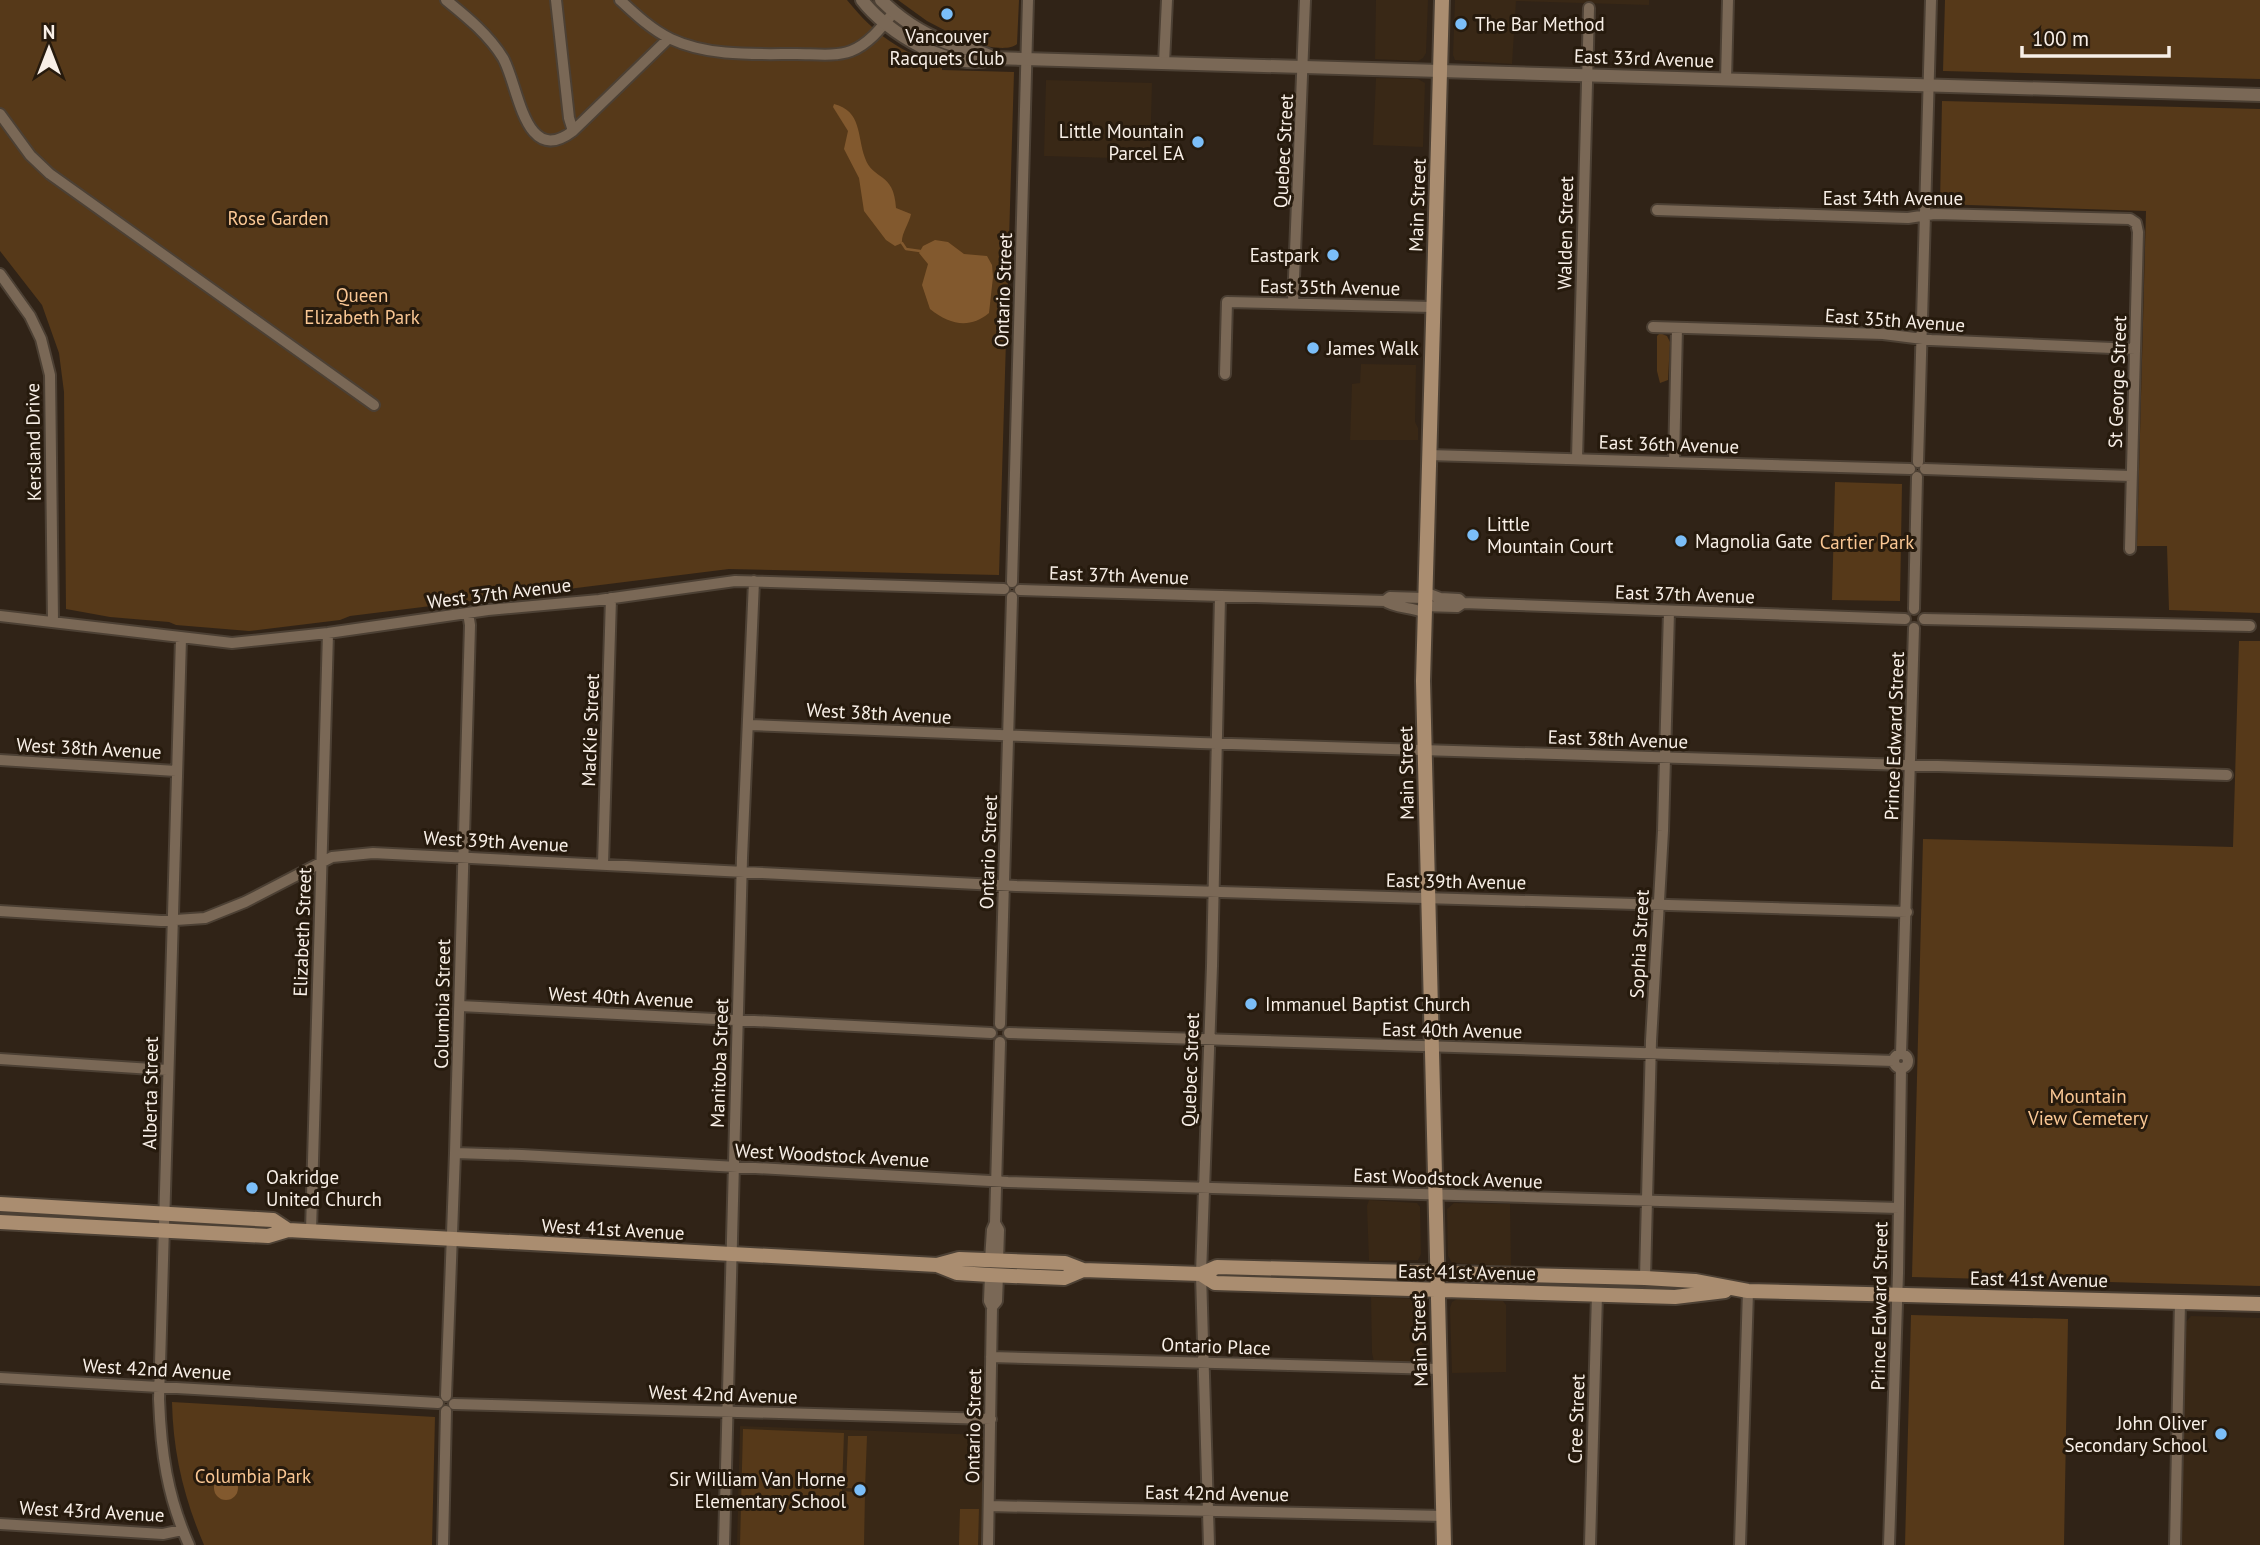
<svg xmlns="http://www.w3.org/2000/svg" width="2260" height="1545" font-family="'PT Sans',sans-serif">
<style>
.built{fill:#392816}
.green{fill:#563919}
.water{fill:#82592e}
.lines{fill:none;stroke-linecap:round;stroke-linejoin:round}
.stream{stroke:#82592e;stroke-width:2.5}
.minor-casing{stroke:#4c4034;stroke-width:14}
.tertiary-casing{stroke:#4c4034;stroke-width:16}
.secondary-casing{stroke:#4c4034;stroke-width:18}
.minor{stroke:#7a6856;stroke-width:10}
.tertiary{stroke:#7a6856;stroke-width:12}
.secondary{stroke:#aa8d70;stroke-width:14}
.poi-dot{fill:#7bbef8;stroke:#261a0d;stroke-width:2.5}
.labels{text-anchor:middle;stroke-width:6;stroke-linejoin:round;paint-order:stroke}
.poi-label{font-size:19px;fill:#f8efe7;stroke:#261a0d;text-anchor:start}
.street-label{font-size:19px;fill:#f8efe7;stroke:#261a0d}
.park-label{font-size:19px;fill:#fac794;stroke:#261a0d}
</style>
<rect width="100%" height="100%" fill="#302317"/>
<!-- built -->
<path class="built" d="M1376 0H1428L1426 53 1423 58 1418 61 1375 59Z
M1455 0H1649V5L1516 1 1512 64 1455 60 1453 55Z
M1376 78 1418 79 1425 83 1423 147 1373 145Z
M1046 80 1152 83 1150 159 1044 156Z
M1361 364 1416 365 1415 422 1418 428V440H1350L1352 384 1360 383Z
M1369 1200 1417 1203 1420 1207 1421 1254 1418 1260 1369 1261 1367 1206Z
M1454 1203 1510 1204 1511 1266 1452 1263 1448 1256 1447 1209Z
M1371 1297 1414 1299 1420 1302 1423 1354 1421 1359 1415 1363 1374 1362 1372 1353Z
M1457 1299 1503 1301 1506 1305V1372L1452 1373 1450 1308 1452 1302Z
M2191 1316 2260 1318V1545H2181L2185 1323Z
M740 1426 983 1435 981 1545H737Z"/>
<!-- green -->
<path class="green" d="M0 0H847C878 38 897 48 942 68V70L1014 72 999 575 729 569 350 616 340 620 249 631 176 625 169 622 110 617 66 609 64 392 59 353 42 305 0 251Z
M898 0H1019L1017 44C1006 54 968 42 954 38L950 33 927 21Z
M1945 0H2260V79L1943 71Z
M1942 101 2260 109V613L2169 610 2167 546H2137L2146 211 1940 204Z
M1660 333 1667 336 1670 342 1668 380 1660 383 1657 371V336Z
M1835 482 1902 484 1900 601 1832 600Z
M2239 641H2260V1286L1912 1277 1923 839 2233 847Z
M1911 1315 2068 1319 2064 1545H1905Z
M172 1402 435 1417 432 1545H204C184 1498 173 1453 172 1402Z
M743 1429 844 1433 842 1491 865 1493 864 1545H740Z
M848 1436H867L865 1489 846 1488Z
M960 1509H979L978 1545H959Z"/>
<!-- water -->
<path class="water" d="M834 104C862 111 857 136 865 158 873 181 894 171 896 208L911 214C909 224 901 234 902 243L895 246 886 240 864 211 859 178 844 149 848 131 833 107Z
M935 240 948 242 964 254 987 256 992 265 993 277 989 313C970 329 950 325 930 309L922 285 928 264 919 253 923 246Z
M214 1488a12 12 0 1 1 24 0a12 12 0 1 1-24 0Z"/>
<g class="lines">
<!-- stream -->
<path class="stream" d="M902 243 906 249 920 251"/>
<!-- minor casing -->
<g class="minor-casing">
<path id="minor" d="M446 0C467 17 489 35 503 58 519 86 524 168 573 131L669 38
M556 0 569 118 573 131
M620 0C635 14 652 30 671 39 709 57 757 54 797 54 814 54 835 57 851 51 869 44 882 27 894 12
M1164 63 1167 0
M1726 80 1728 0
M0 114 30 155 50 174 374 405
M1657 210 1908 218 1934 214 2130 219 2136 223 2138 232 2130 549
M0 274 30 316 41 339 50 375 53 621
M1293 303 1305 0
M1653 327 1883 334 1931 340 2135 349
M1225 374 1227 302 1432 307
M1428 455 1910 469
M1577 459 1589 8
M1674 462 1677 328
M1918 462 1931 0
M1925 469 2131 476
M1012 582 1028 0
M1020 590 1385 601C1394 608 1411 607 1423 612
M1424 592 1440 598 1459 599 1463 603
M1385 601 1390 597 1424 598
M1423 606 1457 607 1463 603 1905 619
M1914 609 1917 477
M0 616 232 643 328 633 488 610 599 600 735 581 1004 589
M1924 619 2250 626
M181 638 159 1399C161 1452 167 1496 189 1545
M749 725 1200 743 2227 775
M0 760 176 771
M603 864 611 598
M0 911 161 921 205 918 245 902 332 857 373 853 1016 886 1907 912
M460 1006 991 1033
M1000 1024 1012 597
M1009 1033 1894 1061
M1901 1054 1914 628
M1894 1061a7 7 0 1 1 14 0a7 7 0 1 1-14 0Z
M0 1059 167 1070
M455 1153 522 1155 1008 1182 1899 1208
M995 1223 999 1230 998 1261
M311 1231 328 633
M990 1260 992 1230 995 1223 1000 1042
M1645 1278 1651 1041 1663 831 1669 611
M992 1307 997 1301 998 1275
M991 1357 1439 1369
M0 1378 438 1403
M446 1396 455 1153 470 625 468 613
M454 1404 991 1419
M989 1506 1444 1516
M0 1524 163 1534 182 1530
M443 1545 446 1411
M724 1545 742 858 754 581
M988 1545 992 1307 989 1301 990 1275
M1209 1545 1201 1274 1212 966 1220 596
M1590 1545 1597 1294
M1740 1545 1748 1291
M1889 1545 1898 1273 1901 1068
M2175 1545 2180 1301"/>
</g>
<!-- tertiary casing -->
<g class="tertiary-casing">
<path id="tertiary" d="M862 0C886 32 952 73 993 58L2260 95
M881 0C902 21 928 37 956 46 970 50 981 50 993 58"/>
</g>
<!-- secondary casing -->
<g class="secondary-casing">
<path id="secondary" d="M1442 0 1423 681 1444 1545
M0 1204 273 1220 288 1230
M0 1222 268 1236 288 1230 937 1265 959 1259 1065 1263 1083 1270 1201 1274 1217 1267 1645 1278 1695 1281 1748 1291 2260 1304
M937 1265 957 1273 990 1275 1064 1278 1083 1270
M1201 1274 1215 1283 1675 1297 1725 1291"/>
</g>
<!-- minor -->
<use href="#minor" class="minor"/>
<!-- tertiary -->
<use href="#tertiary" class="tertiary"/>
<!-- secondary -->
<use href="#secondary" class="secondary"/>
</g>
<!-- markers -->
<g class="poi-dot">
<circle cx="947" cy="14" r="7"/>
<circle cx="1461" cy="24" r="7"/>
<circle cx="1198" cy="142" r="7"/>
<circle cx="1333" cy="255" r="7"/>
<circle cx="1313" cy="348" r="7"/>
<circle cx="1473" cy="535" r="7"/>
<circle cx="1681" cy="541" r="7"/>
<circle cx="1251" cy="1004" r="7"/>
<circle cx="252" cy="1188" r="7"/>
<circle cx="2221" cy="1434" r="7"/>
<circle cx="860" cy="1490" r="7"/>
</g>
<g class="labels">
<!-- poi labels -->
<g class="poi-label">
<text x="1475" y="31">The Bar Method</text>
<text x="947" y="43" text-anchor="middle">Vancouver<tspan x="947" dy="22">Racquets Club</tspan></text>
<text x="1184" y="138" text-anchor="end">Little Mountain<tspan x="1184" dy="22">Parcel EA</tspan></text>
<text x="1319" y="262" text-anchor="end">Eastpark</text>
<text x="1327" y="355">James Walk</text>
<text x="1487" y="531">Little<tspan x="1487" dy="22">Mountain Court</tspan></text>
<text x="1695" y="548">Magnolia Gate</text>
<text x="1265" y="1011">Immanuel Baptist Church</text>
<text x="266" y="1184">Oakridge<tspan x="266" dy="22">United Church</tspan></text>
<text x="2207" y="1430" text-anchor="end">John Oliver<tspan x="2207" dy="22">Secondary School</tspan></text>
<text x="846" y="1486" text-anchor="end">Sir William Van Horne<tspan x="846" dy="22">Elementary School</tspan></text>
</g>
<!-- street labels -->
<g class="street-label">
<text transform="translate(1644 58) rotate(2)" y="7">East 33rd Avenue</text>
<text transform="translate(1283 151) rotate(-87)" y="7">Quebec Street</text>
<text x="1893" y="205">East 34th Avenue</text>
<text transform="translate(1417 205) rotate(-88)" y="7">Main Street</text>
<text transform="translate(1565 233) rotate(-89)" y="7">Walden Street</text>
<text transform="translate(1330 287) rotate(1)" y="7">East 35th Avenue</text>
<text transform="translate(1003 290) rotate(-88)" y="7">Ontario Street</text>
<text transform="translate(1895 320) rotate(4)" y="7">East 35th Avenue</text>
<text transform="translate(2117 382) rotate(-88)" y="7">St George Street</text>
<text transform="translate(33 442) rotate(-91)" y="7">Kersland Drive</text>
<text transform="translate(1669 444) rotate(2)" y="7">East 36th Avenue</text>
<text transform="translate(1119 575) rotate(2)" y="7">East 37th Avenue</text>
<text transform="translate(499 593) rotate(-7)" y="7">West 37th Avenue</text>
<text transform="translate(1685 594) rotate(2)" y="7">East 37th Avenue</text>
<text transform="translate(879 713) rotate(3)" y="7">West 38th Avenue</text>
<text transform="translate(590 730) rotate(-88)" y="7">MacKie Street</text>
<text transform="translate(1894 736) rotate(-88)" y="7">Prince Edward Street</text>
<text transform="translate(1618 739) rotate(2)" y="7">East 38th Avenue</text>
<text transform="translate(89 748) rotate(3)" y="7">West 38th Avenue</text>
<text transform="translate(1406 773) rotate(-91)" y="7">Main Street</text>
<text transform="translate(496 841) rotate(3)" y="7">West 39th Avenue</text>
<text transform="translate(988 852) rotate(-88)" y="7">Ontario Street</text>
<text transform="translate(1456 881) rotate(1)" y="7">East 39th Avenue</text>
<text transform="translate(302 932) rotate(-88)" y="7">Elizabeth Street</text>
<text transform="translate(1639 944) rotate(-87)" y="7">Sophia Street</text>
<text transform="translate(621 997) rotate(3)" y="7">West 40th Avenue</text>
<text transform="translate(442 1004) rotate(-89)" y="7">Columbia Street</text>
<text transform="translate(1452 1030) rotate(1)" y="7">East 40th Avenue</text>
<text transform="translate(719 1063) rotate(-88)" y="7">Manitoba Street</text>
<text transform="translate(1190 1070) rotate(-88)" y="7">Quebec Street</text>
<text transform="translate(150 1093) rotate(-89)" y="7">Alberta Street</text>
<text transform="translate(832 1155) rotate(3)" y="7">West Woodstock Avenue</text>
<text transform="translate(1448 1178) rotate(2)" y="7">East Woodstock Avenue</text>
<text transform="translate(613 1229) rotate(3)" y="7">West 41st Avenue</text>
<text transform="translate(1467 1272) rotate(1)" y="7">East 41st Avenue</text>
<text transform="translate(2039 1279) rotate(1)" y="7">East 41st Avenue</text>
<text transform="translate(1879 1306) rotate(-89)" y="7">Prince Edward Street</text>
<text transform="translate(1419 1340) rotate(-92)" y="7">Main Street</text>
<text transform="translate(1216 1346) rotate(2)" y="7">Ontario Place</text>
<text transform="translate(157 1369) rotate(3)" y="7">West 42nd Avenue</text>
<text transform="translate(723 1394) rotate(2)" y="7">West 42nd Avenue</text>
<text transform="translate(1576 1419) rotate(-88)" y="7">Cree Street</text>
<text transform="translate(973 1426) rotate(-89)" y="7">Ontario Street</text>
<text transform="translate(1217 1493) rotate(1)" y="7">East 42nd Avenue</text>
<text transform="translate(92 1511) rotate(3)" y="7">West 43rd Avenue</text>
</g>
<!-- park labels -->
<g class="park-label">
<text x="278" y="225">Rose Garden</text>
<text x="362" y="302">Queen<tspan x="362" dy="22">Elizabeth Park</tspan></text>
<text x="1867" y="549">Cartier Park</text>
<text x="2088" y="1103">Mountain<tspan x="2088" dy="22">View Cemetery</tspan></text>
<text x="253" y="1483">Columbia Park</text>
</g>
</g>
<!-- north arrow -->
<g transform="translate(49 49)" stroke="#261a0d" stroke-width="5" paint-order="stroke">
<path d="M0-5L12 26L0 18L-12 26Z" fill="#f8efe7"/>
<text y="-10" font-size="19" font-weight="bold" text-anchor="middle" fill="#f8efe7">N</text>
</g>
<!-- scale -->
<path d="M2022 46v10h147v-10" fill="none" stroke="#f8efe7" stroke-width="3.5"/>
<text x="2032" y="46" font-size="21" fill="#f8efe7" stroke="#261a0d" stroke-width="5" paint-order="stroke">100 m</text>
</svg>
